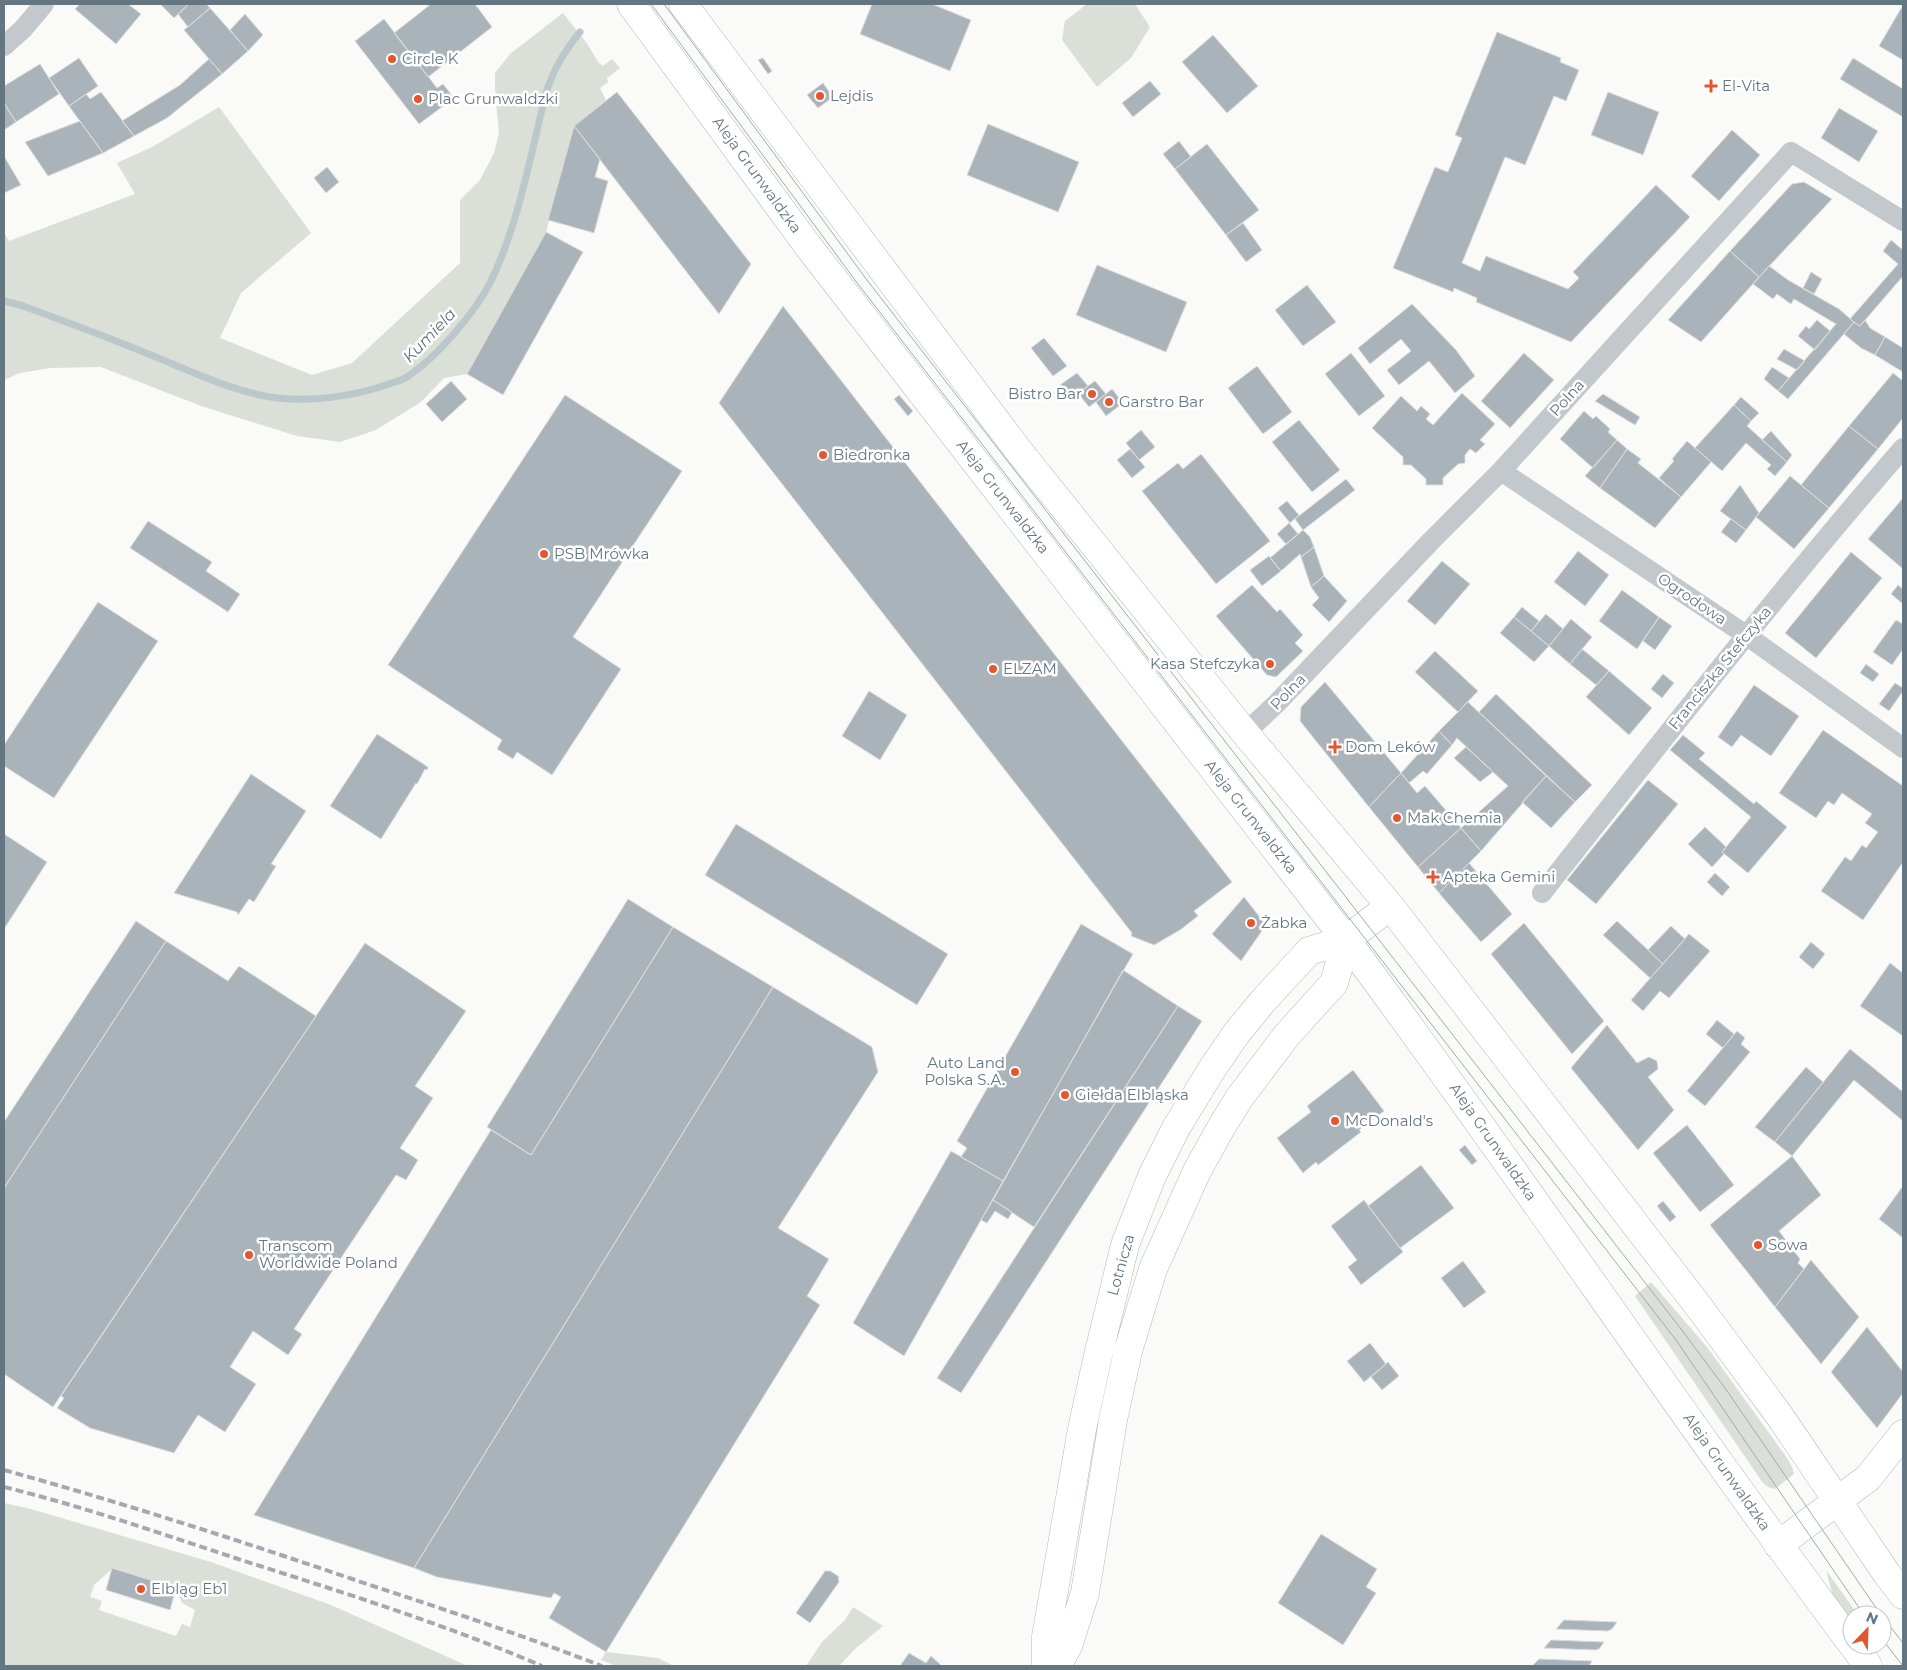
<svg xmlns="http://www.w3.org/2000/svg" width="1907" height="1670" font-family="Montserrat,sans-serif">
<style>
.green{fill:#dadfd7;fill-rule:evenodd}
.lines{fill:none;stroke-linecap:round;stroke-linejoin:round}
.stream{stroke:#bbc7cb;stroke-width:7}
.building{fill:#aab3b9;stroke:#dcdcda}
.secondary-casing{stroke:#b3babf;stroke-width:29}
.street{stroke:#c3c8cc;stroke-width:20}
.secondary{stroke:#fff;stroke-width:28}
.tram{stroke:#a2aab0;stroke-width:1}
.rail{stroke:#a2aab0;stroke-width:4;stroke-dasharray:8 4;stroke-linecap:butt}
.poi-dot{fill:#e4572e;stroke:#fff;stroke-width:2}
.labels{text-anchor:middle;stroke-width:5;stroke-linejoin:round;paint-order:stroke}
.poi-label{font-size:15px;fill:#657683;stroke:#fff;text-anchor:start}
.street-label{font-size:15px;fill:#657683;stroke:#fff}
.water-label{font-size:16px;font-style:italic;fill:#60757c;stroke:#fff}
</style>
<rect width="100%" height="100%" fill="#fafaf8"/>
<!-- green -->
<path class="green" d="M1087 4H1135L1150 27 1131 58 1097 87 1062 40 1065 21Z
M563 13 588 45 598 62 603 66 612 59 620 68 607 78 608 82 600 88 606 100 574 126 546 232 467 374 444 378 421 402 376 430 340 442 297 436 201 406 101 367 51 368 20 373 4 380V232L9 241 135 194 117 163 152 147 219 107 311 233 241 293 220 338 312 375 352 363 460 263V200L480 180 494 153 499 133 495 89V73L510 54Z
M1651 1282 1707 1347 1787 1458 1792 1467 1794 1474 1775 1489 1768 1487 1763 1483 1635 1296Z
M4 1503 31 1509 211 1562 331 1605 468 1666H4ZM113 1568 176 1588 182 1603 195 1610 190 1627 182 1624 176 1636 99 1610 102 1601 90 1597 94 1585Z
M1826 1570 1858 1615H1852V1628L1833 1597Z
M853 1607 883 1626 855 1649 839 1666H806L822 1642 845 1620Z
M606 1652 658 1658 674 1666H616L601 1660Z"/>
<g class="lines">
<!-- stream -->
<path class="stream" d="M4 301 23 306C64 321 105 336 146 353 189 370 231 392 278 398 312 402 354 396 386 385 393 382 401 381 407 377 437 357 475 313 491 281 518 226 531 153 546 93 554 68 564 52 580 32"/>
</g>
<!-- building -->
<path class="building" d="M80 4H128L141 14 116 44 75 9Z
M160 4H189L174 18Z
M189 4H206L210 8 188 27 178 14Z
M431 4H475L492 27 428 77 394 33Z
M872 4H932L971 20 950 71 860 34Z
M1903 5V60L1879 46Z
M210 8 248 51 222 74 184 30Z
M245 14 263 35 248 51 230 30Z
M384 19 437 88 443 84 454 98 419 124 355 41Z
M1497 32 1561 58 1560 62 1579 70 1566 101 1554 96 1525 165 1505 157 1462 263 1480 271 1486 256 1568 289 1579 278 1573 272 1656 185 1690 217 1571 342 1476 302 1477 298 1454 288 1453 292 1393 268 1435 167 1448 172 1462 138 1455 135Z
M1213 35 1258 86 1227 113 1182 62Z
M79 58 98 86 69 106 49 78Z
M763 58 772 71 768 74 758 60Z
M1853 58 1903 89V117L1840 79Z
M209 59 222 74 167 118 134 136 122 121 180 85Z
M40 64 59 94 16 122 4 103V86Z
M1150 81 1161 94 1133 117 1122 103Z
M823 83 833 97 818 108 807 95Z
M101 92 134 136 103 153 69 106 86 94 90 99Z
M617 92 751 264 719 314 574 126Z
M1608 92 1659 112 1643 155 1591 135Z
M4 103 16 122 4 130Z
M1839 108 1878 131 1859 162 1821 138Z
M80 121 103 153 48 176 25 142Z
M988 124 1079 162 1058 212 967 175Z
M574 126 600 159 595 177 608 181 594 233 548 220Z
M1732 130 1760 155 1719 201 1691 176Z
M1179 141 1191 157 1175 169 1163 154Z
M1207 144 1259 210 1226 235 1175 169Z
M4 156 21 185 4 193Z
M327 167 339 182 326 193 314 178Z
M1804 182 1832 199 1759 277 1730 251 1792 184Z
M1243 223 1262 250 1246 262 1226 235Z
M546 232 583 252 503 395 467 374Z
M1891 240 1903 250V276L1860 326 1850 319 1898 264 1883 251Z
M1730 251 1759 277 1701 342 1668 320Z
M1097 265 1187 302 1166 352 1076 315Z
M1769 266 1788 280 1839 309 1854 322 1788 399 1778 391 1836 324 1794 299 1791 304 1777 294 1773 299 1753 284Z
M1811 272 1822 279 1814 294 1803 288Z
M1307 285 1336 322 1303 346 1275 310Z
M1412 304 1456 350 1475 376 1455 393 1429 361 1399 385 1387 370 1411 351 1401 339 1370 364 1358 348Z
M783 306 1232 882 1194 911 1198 916 1180 930 1154 945 1131 936 1132 933 719 403Z
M1817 320 1830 331 1815 350 1798 336 1806 326 1809 329Z
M1865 320 1870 328 1885 337 1875 355 1861 348 1844 334 1854 322 1860 326Z
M1885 337 1903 348V372L1875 355Z
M1044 338 1067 366 1053 376 1031 348Z
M1784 349 1805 361 1797 370 1777 359Z
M1351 353 1385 396 1359 416 1325 374Z
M1524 353 1554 380 1510 428 1481 401Z
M1257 366 1292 412 1263 434 1228 388Z
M1772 367 1789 378 1778 391 1764 379Z
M1077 373 1088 386 1071 399 1060 385Z
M1893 373 1903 381V418L1878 449 1849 426Z
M451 381 467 399 442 422 426 404Z
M1095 381 1106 394 1089 407 1078 393Z
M1112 389 1123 403 1106 416 1096 402Z
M1462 393 1495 424 1480 440 1485 444 1476 453 1470 449 1465 455V463L1458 464 1443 478V485H1426V479L1411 465H1403V457L1372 428 1401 396 1417 411 1421 406 1430 414 1426 419 1433 425Z
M1603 394 1640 417 1635 425 1595 401Z
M565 395 682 471 573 637 621 669 552 775 517 752 513 759 497 749 502 740 388 665Z
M899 395 913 411 908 416 894 399Z
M1741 397 1759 413 1751 421 1734 405Z
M1734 405 1751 421 1747 426 1787 462 1775 476 1767 469 1771 465 1746 443 1722 471 1695 448Z
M1584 411 1593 419 1596 416 1610 429 1608 432 1617 440 1593 468 1560 439Z
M1299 420 1340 470 1312 492 1272 442Z
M1849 426 1878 449 1829 508 1801 485Z
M1141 430 1155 447 1139 460 1126 443Z
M1771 431 1792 455 1787 462 1762 440Z
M1617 440 1627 449 1600 488 1585 476Z
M1687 441 1711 462 1681 497 1659 478 1674 461 1672 459Z
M1130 449 1145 467 1132 478 1117 460Z
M1627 449 1641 459 1638 463 1681 497 1655 528 1600 488Z
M1201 454 1270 541 1216 584 1142 491 1178 463 1183 469Z
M1790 476 1829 508 1794 549 1756 517Z
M1346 479 1355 490 1303 530 1295 519Z
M1740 485 1759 513 1746 530 1720 511Z
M1903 498V569L1868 539Z
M1287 501 1299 515 1290 523 1278 508Z
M1731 519 1746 530 1736 543 1721 532Z
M148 521 212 562 206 571 240 594 228 612 130 548Z
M1289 523 1298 534 1286 544 1277 534Z
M1303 530 1310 537 1314 547 1301 557 1300 554 1281 571 1270 558Z
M1314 547 1324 576 1311 587 1301 557Z
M1578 551 1609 575 1585 606 1554 582Z
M1851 552 1882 578 1816 658 1785 633Z
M1269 556 1281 571 1262 586 1250 570Z
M1442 561 1470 584 1435 625 1407 601Z
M1324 576 1347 601 1329 622 1312 605 1319 598 1311 587Z
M1252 585 1277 612 1280 609 1303 635 1295 643 1303 651 1276 677 1267 675 1216 616Z
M1898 585 1903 589V604L1891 594Z
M1622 590 1659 617 1637 649 1599 621Z
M98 602 158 641 54 798 4 766V745Z
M1522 607 1539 621 1531 631 1514 617Z
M1546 614 1563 629 1549 646 1531 631Z
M1514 617 1549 646 1534 662 1500 633Z
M1659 617 1672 626 1655 650 1643 641Z
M1571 619 1592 637 1570 664 1549 646Z
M1896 620 1903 624V649L1892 665 1873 652Z
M1582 649 1609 671 1596 685 1570 664Z
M1435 651 1478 691 1458 712 1415 672Z
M1866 664 1879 674 1873 682 1860 673Z
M1609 671 1652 708 1629 735 1586 697Z
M1663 674 1674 683 1662 698 1651 689Z
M1325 682 1401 773 1369 807 1300 721 1301 707Z
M1895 683 1903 688V691L1889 711 1879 704Z
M1754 685 1799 716 1771 756 1741 735 1732 747 1718 737Z
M869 691 907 715 880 760 842 736Z
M1496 694 1592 785 1575 802 1479 712Z
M1468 702 1546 776 1481 851 1461 828 1508 786 1457 738 1452 745 1439 731Z
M1823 730 1903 786V862L1863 920 1821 891 1845 857 1851 861 1862 845 1866 848 1878 832 1865 823 1872 814 1842 793 1834 805 1828 801 1816 818 1779 793Z
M1439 731 1452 745 1427 774 1423 771 1409 783 1401 773Z
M377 734 428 767 427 770 425 769 417 784 416 783 381 839 330 806Z
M1683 735 1705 753 1699 759 1754 804 1756 801 1787 827 1748 873 1722 852 1751 817 1670 750Z
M1466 747 1493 772 1480 782 1454 758Z
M1401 773 1417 793 1425 786 1461 828 1418 867 1369 807Z
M251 774 306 811 271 864 276 866 254 902 249 899 238 915 237 912 174 893Z
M1546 776 1575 802 1551 828 1522 802Z
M1648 780 1678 804 1596 904 1567 880Z
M736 824 948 954 917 1005 705 875Z
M1705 827 1726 847 1722 852 1724 854 1712 867 1688 844Z
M1461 828 1481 851 1439 893 1418 867Z
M4 834 47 862 4 929Z
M1469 863 1512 914 1481 942 1439 893Z
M1715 873 1730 887 1722 896 1707 882Z
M1244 897 1266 925 1241 961 1212 934Z
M628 899 673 927 531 1155 487 1127Z
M136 921 166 941 4 1188V1122Z
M1617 921 1663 964 1650 978 1603 935Z
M1524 923 1604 1021 1572 1054 1491 954Z
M1081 924 1133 954 1003 1181 961 1157 967 1148 957 1141Z
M1671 926 1685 939 1663 964 1648 950Z
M673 927 773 987 414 1568 254 1515 491 1130 531 1155Z
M1689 934 1710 951 1669 998 1660 991 1643 1011 1631 1000Z
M166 941 228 981 239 966 316 1016 53 1407 4 1374V1188Z
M1811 942 1825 954 1813 969 1799 957Z
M365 943 466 1011 415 1086 433 1098 400 1148 418 1160 406 1180 396 1175 294 1329 302 1334 288 1355 253 1331 230 1367 256 1384 225 1432 198 1415 174 1453 90 1428 57 1408 64 1398 61 1396Z
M1890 963 1903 973V1036L1860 1006Z
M1123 970 1178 1006 1034 1227 993 1200Z
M773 987 872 1047 878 1072 778 1228 829 1259 807 1296 820 1305 606 1652 549 1618 561 1597 554 1593 551 1598 437 1577 414 1568Z
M1178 1006 1202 1021 961 1393 937 1378Z
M1717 1020 1734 1034 1723 1048 1706 1034Z
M1607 1025 1637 1063 1649 1057 1657 1061 1658 1069 1648 1077 1674 1110 1638 1150 1571 1068Z
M1737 1031 1745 1038 1741 1044 1750 1052 1705 1106 1687 1091Z
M1850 1049 1903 1092V1121L1854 1080 1792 1156 1775 1142Z
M1806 1067 1823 1082 1775 1142 1755 1127Z
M1353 1070 1384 1111 1359 1130 1361 1132 1318 1165 1316 1162 1303 1173 1277 1138 1311 1112 1307 1106Z
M1687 1125 1734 1185 1700 1212 1653 1153Z
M1465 1145 1477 1161 1472 1165 1459 1150Z
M951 1151 1003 1181 904 1356 853 1323Z
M1792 1156 1821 1195 1779 1231 1800 1259 1798 1263 1804 1269 1775 1307 1710 1225Z
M1421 1165 1454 1208 1400 1248 1368 1206Z
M1903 1186V1238L1879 1219Z
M993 1200 1012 1212 1008 1219 995 1211 987 1223 981 1220Z
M1364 1200 1403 1252 1361 1285 1348 1267 1357 1260 1331 1226Z
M1663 1201 1676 1217 1670 1222 1657 1206Z
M1811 1260 1859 1317 1821 1364 1775 1307Z
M1463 1261 1486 1292 1464 1308 1441 1278Z
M1867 1327 1903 1372V1393L1877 1428 1831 1372Z
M1370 1343 1386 1364 1364 1382 1347 1361Z
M1388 1362 1399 1376 1382 1390 1371 1377Z
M1321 1534 1377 1569 1366 1587 1376 1593 1343 1645 1278 1603Z
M112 1568 176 1588 170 1610 106 1590Z
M825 1571H830L838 1576 839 1582 810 1623 796 1613Z
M1564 1620 1617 1622 1612 1629 1608 1631 1556 1629Z
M1551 1640 1604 1642 1599 1649 1595 1650 1544 1648Z
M909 1653 926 1663 931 1656 942 1666H900Z
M1539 1659 1592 1661 1589 1666H1532Z"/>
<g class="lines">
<!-- secondary casing -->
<g class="secondary-casing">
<path id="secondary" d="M631 4 808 246 1346 940C1519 1172 1679 1413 1852 1644
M683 4 1018 450 1245 733 1390 906 1699 1307 1779 1415 1887 1574 1903 1595
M1778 1545 1868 1478 1903 1434
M1853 1645 1868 1666
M1046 1666V1637L1082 1429 1097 1360 1125 1245 1152 1176 1176 1128 1212 1069 1236 1034 1263 1001 1309 951 1346 940 1390 906
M1057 1666 1068 1646 1085 1593 1113 1420 1128 1351 1153 1269 1197 1171 1222 1126 1240 1097 1287 1035 1334 983 1346 940"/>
</g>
<!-- street -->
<path class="street" d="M4 46 23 29 44 4
M1501 471 1746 635 1903 748
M1245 733 1277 703 1431 541 1501 471 1791 152 1903 221
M1542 893C1660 743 1778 592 1903 448"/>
<!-- secondary -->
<use href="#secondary" class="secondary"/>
<!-- tram -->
<path class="tram" d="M651 4 858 284 1676 1340 1864 1615
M664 4 867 280 1681 1329 1725 1388 1881 1615
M1882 1616 1903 1643
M1882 1639 1903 1666"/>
<!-- rail -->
<path class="rail" d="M4 1470C123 1503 241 1541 358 1581 440 1608 522 1635 602 1666
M4 1487C82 1506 159 1533 235 1558 338 1591 442 1623 542 1666"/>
</g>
<!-- markers -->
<g class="poi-dot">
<circle cx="392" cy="59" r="5"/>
<path d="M1708.5 78.5h5v5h5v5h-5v5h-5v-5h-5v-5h5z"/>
<circle cx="820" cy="96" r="5"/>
<circle cx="418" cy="99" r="5"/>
<circle cx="1092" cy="394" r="5"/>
<circle cx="1109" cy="402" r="5"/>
<circle cx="823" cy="455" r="5"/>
<circle cx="544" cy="554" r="5"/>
<circle cx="1270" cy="664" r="5"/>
<circle cx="993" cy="669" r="5"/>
<path d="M1332.5 739.5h5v5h5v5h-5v5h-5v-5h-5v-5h5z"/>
<circle cx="1397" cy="818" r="5"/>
<path d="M1430.5 869.5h5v5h5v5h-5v5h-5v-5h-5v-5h5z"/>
<circle cx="1251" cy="923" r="5"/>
<circle cx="1015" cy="1072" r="5"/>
<circle cx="1065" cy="1095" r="5"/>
<circle cx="1335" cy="1121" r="5"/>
<circle cx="1758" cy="1245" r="5"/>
<circle cx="249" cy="1255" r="5"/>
<circle cx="141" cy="1589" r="5"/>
</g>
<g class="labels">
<!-- poi labels -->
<g class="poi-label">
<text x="402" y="64">Circle K</text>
<text x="1722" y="91">El-Vita</text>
<text x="830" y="101">Lejdis</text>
<text x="428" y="104">Plac Grunwaldzki</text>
<text x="1082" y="399" text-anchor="end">Bistro Bar</text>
<text x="1119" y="407">Garstro Bar</text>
<text x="833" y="460">Biedronka</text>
<text x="554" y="559">PSB Mrówka</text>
<text x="1260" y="669" text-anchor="end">Kasa Stefczyka</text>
<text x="1003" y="674">ELZAM</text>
<text x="1345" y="752">Dom Leków</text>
<text x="1407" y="823">Mak Chemia</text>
<text x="1443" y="882">Apteka Gemini</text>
<text x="1261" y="928">Żabka</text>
<text x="1005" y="1068" text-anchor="end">Auto Land<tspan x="1005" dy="17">Polska S.A.</tspan></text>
<text x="1075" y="1100">Giełda Elbląska</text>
<text x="1345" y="1126">McDonald's</text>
<text x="1768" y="1250">Sowa</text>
<text x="259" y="1251">Transcom<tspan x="259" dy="17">Worldwide Poland</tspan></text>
<text x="151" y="1594">Elbląg Eb1</text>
</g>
<!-- street labels -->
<g class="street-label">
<text transform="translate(757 175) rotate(54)" y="5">Aleja Grunwaldzka</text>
<text transform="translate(1567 398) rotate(-48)" y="5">Polna</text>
<text transform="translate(1003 497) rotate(52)" y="5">Aleja Grunwaldzka</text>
<text transform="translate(1692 599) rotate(34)" y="5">Ogrodowa</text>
<text transform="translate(1720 668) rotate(-51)" y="5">Franciszka Stefczyka</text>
<text transform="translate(1288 692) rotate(-46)" y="5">Polna</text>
<text transform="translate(1251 817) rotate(52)" y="5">Aleja Grunwaldzka</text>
<text transform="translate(1493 1142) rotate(55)" y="5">Aleja Grunwaldzka</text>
<text transform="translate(1121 1265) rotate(-74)" y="5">Lotnicza</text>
<text transform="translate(1727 1472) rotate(55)" y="5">Aleja Grunwaldzka</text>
</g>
<!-- water labels -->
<g class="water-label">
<text transform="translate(429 335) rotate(-46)" y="6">Kumiela</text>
</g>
</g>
<!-- border -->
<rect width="1907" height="1670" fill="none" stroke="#657683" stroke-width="10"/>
<!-- north arrow -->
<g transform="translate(1867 1630) rotate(23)"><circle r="24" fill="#ffffff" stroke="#c1c8cd"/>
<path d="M0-4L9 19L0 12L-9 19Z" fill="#e4572e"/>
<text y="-8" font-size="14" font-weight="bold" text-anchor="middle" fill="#657683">N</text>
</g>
</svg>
